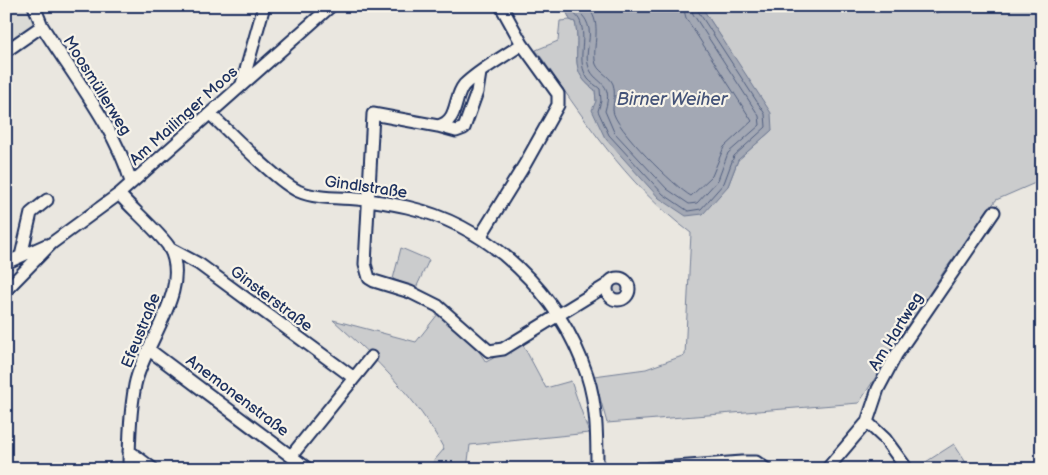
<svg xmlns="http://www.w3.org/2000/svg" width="1048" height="475" font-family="'Balsamiq Sans',sans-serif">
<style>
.built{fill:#dadad6}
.green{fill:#cbcccd;stroke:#737e96}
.water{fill:#a3a8b4;stroke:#6d7892}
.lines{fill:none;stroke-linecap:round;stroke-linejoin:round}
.shore{stroke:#515f80;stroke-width:1}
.minor-casing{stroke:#1b2f5e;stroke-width:15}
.minor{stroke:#f7f3e8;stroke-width:11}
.labels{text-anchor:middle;stroke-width:4.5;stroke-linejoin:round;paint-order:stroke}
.street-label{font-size:16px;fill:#1b2f5e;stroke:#f7f3e8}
.water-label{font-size:18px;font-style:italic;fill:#445378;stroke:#f7f3e8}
</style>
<rect width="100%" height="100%" fill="#eae7e0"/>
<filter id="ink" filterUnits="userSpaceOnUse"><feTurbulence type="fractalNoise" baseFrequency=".02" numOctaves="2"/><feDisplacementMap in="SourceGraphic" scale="10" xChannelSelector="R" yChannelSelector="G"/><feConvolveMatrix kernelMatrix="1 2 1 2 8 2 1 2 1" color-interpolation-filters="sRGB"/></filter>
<g filter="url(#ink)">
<!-- built -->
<path class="built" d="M6 6H26L34 25 6 46Z"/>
<!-- green -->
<path class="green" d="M701 6H931L936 13 956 6H1038L1042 8V180L996 200 944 271 859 403 607 423 594 376 646 369 685 355 691 233C624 183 583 117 536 50L558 41 560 21 570 20 575 22C582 49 566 71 595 90L596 101 728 186 738 160 772 130 723 40Z
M401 248 429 260 416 288 393 279Z
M609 289a9 9 0 1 1 18 0a9 9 0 1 1-18 0Z
M438 314 474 344 486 362 522 343 546 388 571 381 589 433 470 445 467 469H427L444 449C418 399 375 358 333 320L416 342Z
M954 444 970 469H920L918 467Z"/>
<!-- water -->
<path class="water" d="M564 6H701L771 113 772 130 738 160 728 186 703 214 686 216 659 198 605 138 592 110 596 101 595 90C566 71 582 50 575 22L570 20Z"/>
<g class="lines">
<!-- shore -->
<path class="shore" d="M569 6C572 13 578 16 580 21 588 41 575 60 588 79 591 83 596 85 600 89L601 101 598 111 609 135 663 194 688 211 701 209 724 183 734 156 766 127 765 114 698 11 697 6
M576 6C580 16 586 15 589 29 591 40 585 53 588 64 593 86 615 78 605 111L614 132 667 189 689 204 697 203 718 180 728 153 760 125 759 116 693 14 691 6
M586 6C603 21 593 42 595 60 596 72 609 74 613 84 616 94 613 101 613 110 613 127 676 188 691 196L712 176 724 147 752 121 686 18 683 6"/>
<!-- minor casing -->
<g class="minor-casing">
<path id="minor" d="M34 6 42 26C72 74 116 129 131 182
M522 44C504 57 480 69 464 85 453 98 459 121 438 126L373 114 365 264 369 278 374 281 410 292 438 306 489 351 503 349 607 285
M6 51 42 26
M242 84 264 6
M210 114C231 133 275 180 298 191 318 200 344 197 366 200 379 201 393 204 407 207 491 226 560 294 587 375 597 405 597 438 597 469
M438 126 456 131 464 128 477 92 480 73
M119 194C131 208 160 233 169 247 193 289 143 344 135 385 130 412 129 441 129 469
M480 237 525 164 558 105V94L522 44 501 6
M169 248 199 264 354 378
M21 256 31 213 47 200
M6 263 46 245
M607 289a11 11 0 1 1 22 0a11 11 0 1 1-22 0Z
M6 290 52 243 119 194 331 6
M148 349 308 469
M867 422 885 439 907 469
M129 451 153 469
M292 455 371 357
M649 469 742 462H756L766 469
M827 469 867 422 878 389 896 355 994 212"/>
</g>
<!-- minor -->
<use href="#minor" class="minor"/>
</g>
</g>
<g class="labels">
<!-- street labels -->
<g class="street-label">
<text transform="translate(98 85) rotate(58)" y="6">Moosmüllerweg</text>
<text transform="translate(183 115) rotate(-42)" y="6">Am Mailinger Moos</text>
<text transform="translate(366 186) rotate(8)" y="6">Gindlstraße</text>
<text transform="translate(272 298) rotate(37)" y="6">Ginsterstraße</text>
<text transform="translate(140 330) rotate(-68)" y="6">Efeustraße</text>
<text transform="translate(895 331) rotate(-58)" y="6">Am Hartweg</text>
<text transform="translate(238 395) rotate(37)" y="6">Anemonenstraße</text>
</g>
<!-- water labels -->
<g class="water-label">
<text x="672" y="105">Birner Weiher</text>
</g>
</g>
<!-- margin -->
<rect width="1048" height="475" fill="none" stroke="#f7f3e8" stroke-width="25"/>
<rect x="12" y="12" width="1023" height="450" fill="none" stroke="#1b2f5e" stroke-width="2" filter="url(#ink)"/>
</svg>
